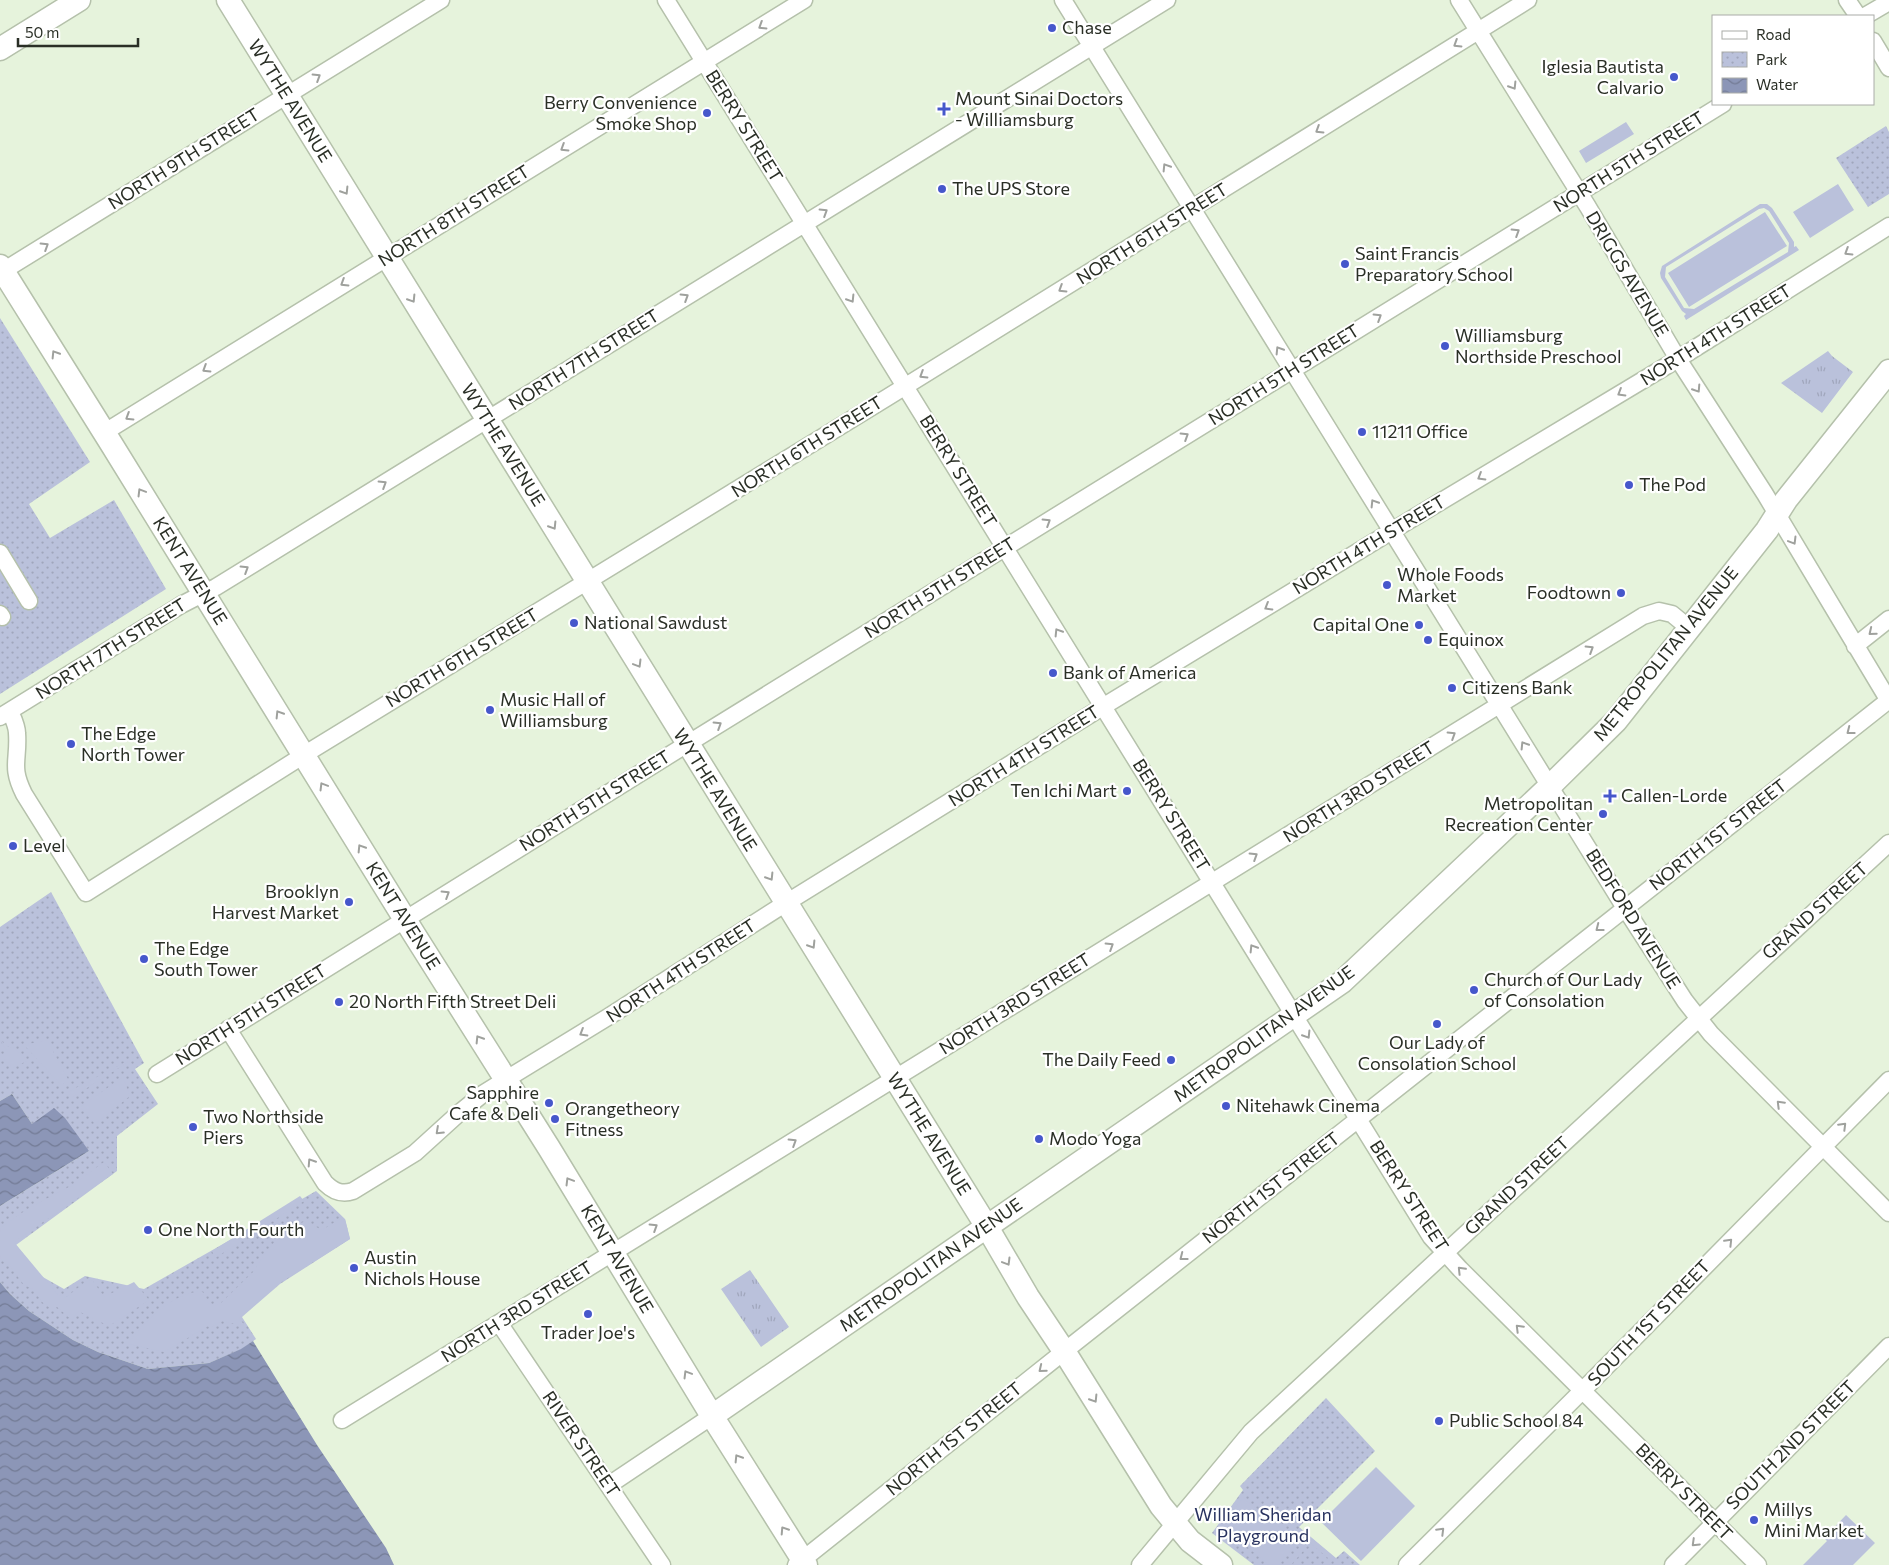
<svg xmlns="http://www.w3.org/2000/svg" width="1889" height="1565" font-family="Commissioner,sans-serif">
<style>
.grass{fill:url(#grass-tufts)}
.park{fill:url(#park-dots)}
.garden{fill:#bac1db;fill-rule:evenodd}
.water{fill:url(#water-waves)}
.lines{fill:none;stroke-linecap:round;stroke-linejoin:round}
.street-casing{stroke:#b5c1ab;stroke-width:19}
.secondary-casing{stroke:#b5c1ab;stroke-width:25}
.street{stroke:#fff;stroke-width:16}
.secondary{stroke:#fff;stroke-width:22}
.oneway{stroke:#9fa19d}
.poi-dot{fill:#4657cb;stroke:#fff;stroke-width:2}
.labels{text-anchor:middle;stroke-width:4.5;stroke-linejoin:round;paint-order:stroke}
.poi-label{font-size:18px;fill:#2a2f26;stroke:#fff;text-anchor:start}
.street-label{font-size:18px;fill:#2a2f26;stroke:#fff}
.park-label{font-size:18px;fill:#28325f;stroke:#fff}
</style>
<defs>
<pattern id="grass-tufts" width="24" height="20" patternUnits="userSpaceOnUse" patternTransform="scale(1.25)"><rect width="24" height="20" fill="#bac1db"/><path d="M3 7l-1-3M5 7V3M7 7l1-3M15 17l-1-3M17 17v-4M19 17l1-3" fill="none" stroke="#a0a6bc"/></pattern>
<pattern id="park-dots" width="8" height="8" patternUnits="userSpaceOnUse" patternTransform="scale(1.25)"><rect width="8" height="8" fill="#bac1db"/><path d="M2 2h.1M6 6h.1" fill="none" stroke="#a0a6bc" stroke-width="1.8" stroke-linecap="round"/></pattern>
<pattern id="water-waves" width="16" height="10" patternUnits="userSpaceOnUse" patternTransform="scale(1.25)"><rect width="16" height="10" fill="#8c96b7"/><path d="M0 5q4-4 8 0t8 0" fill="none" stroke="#737b95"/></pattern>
</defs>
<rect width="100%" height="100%" fill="#e6f3dc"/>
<!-- grass -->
<path class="grass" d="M1828 351 1832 356 1853 372 1822 413 1781 383Z
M750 1270 789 1327 761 1347 721 1289Z"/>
<!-- park -->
<path class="park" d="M1886 126 1889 132V194L1868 207 1836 158Z
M0 318 90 462 29 504 50 538 114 500 166 589 0 694Z
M51 892 144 1063 135 1069 158 1104 117 1136V1171L16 1245 41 1276 64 1289 85 1276 144 1289 316 1191 345 1219 350 1239 280 1284 242 1317 256 1339 242 1349 209 1363 148 1369 98 1352 73 1340 29 1311 10 1294 0 1282V1206L89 1151 32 1124 12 1094 0 1101V927Z
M1326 1398 1375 1451 1299 1527 1336 1558 1344 1551 1360 1565H1254L1212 1533 1243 1490 1240 1486Z"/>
<!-- garden -->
<path class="garden" d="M1626 122 1634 134 1586 163 1579 151Z
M1838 184 1854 210 1810 238 1793 212Z
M1760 204H1767L1772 208 1794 242V247L1796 246 1799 250 1686 320 1684 316 1686 314 1682 311 1661 278 1660 273 1662 266ZM1764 208 1769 211 1789 243 1788 252 1694 309 1684 308 1665 277 1666 267 1759 209Z
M1765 212 1787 246 1689 307 1668 273Z
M0 1040 10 1048 14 1047 27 1061 12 1068 3 1058 8 1053Z
M47 1040 69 1081 61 1085 24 1045Z
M141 1054 71 1098 68 1092Z
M123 1077 130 1096 95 1124 80 1107Z
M104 1162 113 1174 14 1242 59 1296 62 1294 65 1298 88 1280 93 1281 104 1297 134 1282 149 1300 109 1326 78 1311 72 1320 57 1307H49L42 1302 33 1289 24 1285 10 1266 0 1259 1 1228C19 1213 40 1202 61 1191 76 1184 90 1172 104 1162Z
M300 1196 304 1201 215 1258 212 1251Z
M340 1219H345L350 1239 280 1283 239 1318 245 1326 222 1321 210 1328 208 1326 164 1352 129 1344 130 1341C149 1318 170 1295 201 1291L205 1294 208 1303 215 1306 221 1303 253 1272 263 1256 281 1234 305 1221 322 1230Z
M1376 1467 1415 1506 1361 1561 1321 1522Z
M1243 1498 1293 1538 1298 1532 1303 1536 1279 1565H1269L1221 1525Z
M1846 1515 1875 1543 1853 1565H1803L1827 1541 1824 1538Z
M1310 1537 1335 1558 1329 1565H1322L1328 1558 1310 1543 1291 1565H1285Z"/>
<!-- water -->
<path class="water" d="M12 1094 32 1124 54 1108 65 1118 89 1151 0 1206V1101Z
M0 1282 10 1294 29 1311 73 1340 98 1352 148 1369 209 1363 241 1349 253 1341 317 1445 386 1548 394 1565H0Z"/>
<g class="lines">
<!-- street casing -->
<g class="street-casing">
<path id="street" d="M666 0 1431 1237 1460 1269 1758 1565
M1063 0 1625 908 1685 1001 1711 1034 1889 1213
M1459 0 1588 207 1678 359 1765 494 1889 701
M1847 0 1858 16
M1865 16 1889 2
M1873 41 1889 68
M3 271 441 0
M105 432 804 0
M0 553 29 601
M0 614 2 617
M1855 646 1889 619
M10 711C13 718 17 726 17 733 19 761 10 766 24 794L86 893 315 748 888 397 1528 0
M0 717 181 605 216 587 1167 0
M228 1029 325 1183C333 1191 341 1195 353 1191L415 1153 458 1114 484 1093 505 1080 608 1017 786 903 1104 706 1405 523 1678 359 1889 226
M157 1074 671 754 1723 104
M499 1323 662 1565
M342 1420 1643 616 1659 611 1672 614 1689 628
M609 1485 712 1416
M796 1565 1076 1342 1889 700
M1140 1565 1251 1432 1889 843
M1407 1565 1592 1381 1889 1080
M1673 1565 1889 1346"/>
</g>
<!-- secondary casing -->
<g class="secondary-casing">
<path id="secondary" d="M228 0 987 1227 1028 1297 1064 1351 1161 1506 1190 1541 1221 1565
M0 49 79 0
M0 266 112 445 414 934 549 1148 712 1416 806 1565
M712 1416 1342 982 1550 786 1616 721 1767 530 1786 500 1889 371"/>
</g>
<!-- street -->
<use href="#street" class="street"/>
<!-- secondary -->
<use href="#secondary" class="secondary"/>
</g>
<!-- one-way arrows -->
<defs><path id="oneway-chevron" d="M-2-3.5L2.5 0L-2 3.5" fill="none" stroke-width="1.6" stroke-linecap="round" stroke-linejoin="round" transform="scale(1.25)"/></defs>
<g class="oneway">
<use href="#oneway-chevron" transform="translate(762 26) rotate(148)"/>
<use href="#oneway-chevron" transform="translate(1457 44) rotate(148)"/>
<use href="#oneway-chevron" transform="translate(317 77) rotate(-32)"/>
<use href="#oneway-chevron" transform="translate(1513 86) rotate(58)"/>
<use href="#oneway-chevron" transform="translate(1319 130) rotate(148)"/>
<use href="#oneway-chevron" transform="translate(564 148) rotate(148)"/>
<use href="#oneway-chevron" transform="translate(1166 167) rotate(-122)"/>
<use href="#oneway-chevron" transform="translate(345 191) rotate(58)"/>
<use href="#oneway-chevron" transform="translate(824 212) rotate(-32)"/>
<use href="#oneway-chevron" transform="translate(1516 232) rotate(-32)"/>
<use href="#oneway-chevron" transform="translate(45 246) rotate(-32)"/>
<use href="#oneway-chevron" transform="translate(1848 252) rotate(148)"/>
<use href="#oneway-chevron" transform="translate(344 283) rotate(148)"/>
<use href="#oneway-chevron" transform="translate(1062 289) rotate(148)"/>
<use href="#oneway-chevron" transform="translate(685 297) rotate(-32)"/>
<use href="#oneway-chevron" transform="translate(412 299) rotate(58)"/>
<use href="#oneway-chevron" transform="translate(851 299) rotate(58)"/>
<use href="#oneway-chevron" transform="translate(1378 317) rotate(-32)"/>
<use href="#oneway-chevron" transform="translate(1279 350) rotate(-122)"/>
<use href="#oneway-chevron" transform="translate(55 354) rotate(-122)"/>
<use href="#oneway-chevron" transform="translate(206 369) rotate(148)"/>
<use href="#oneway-chevron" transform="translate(923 375) rotate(148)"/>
<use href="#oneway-chevron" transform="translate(1697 389) rotate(57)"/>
<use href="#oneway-chevron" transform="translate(1621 393) rotate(149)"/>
<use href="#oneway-chevron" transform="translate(129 417) rotate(148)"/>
<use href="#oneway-chevron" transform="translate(1185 436) rotate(-32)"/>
<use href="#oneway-chevron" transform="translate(1481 477) rotate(149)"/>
<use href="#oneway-chevron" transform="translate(383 484) rotate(-32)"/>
<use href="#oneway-chevron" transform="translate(141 492) rotate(-121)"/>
<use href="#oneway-chevron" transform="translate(1374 503) rotate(-122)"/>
<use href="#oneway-chevron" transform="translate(1047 522) rotate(-32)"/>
<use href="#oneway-chevron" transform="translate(553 526) rotate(58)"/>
<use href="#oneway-chevron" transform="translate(1793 541) rotate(59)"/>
<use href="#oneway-chevron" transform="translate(245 569) rotate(-32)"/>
<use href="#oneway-chevron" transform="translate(1268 607) rotate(149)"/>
<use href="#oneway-chevron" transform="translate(1058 632) rotate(-122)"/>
<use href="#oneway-chevron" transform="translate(1872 632) rotate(141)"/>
<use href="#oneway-chevron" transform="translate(1590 649) rotate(-32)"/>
<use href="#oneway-chevron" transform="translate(638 664) rotate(59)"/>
<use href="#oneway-chevron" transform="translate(279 714) rotate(-122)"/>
<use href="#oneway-chevron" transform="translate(718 725) rotate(-32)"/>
<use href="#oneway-chevron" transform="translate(1850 731) rotate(142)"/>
<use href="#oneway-chevron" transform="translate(1452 735) rotate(-32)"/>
<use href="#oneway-chevron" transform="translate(1524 745) rotate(-122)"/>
<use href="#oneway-chevron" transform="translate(323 786) rotate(-121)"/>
<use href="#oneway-chevron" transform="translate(361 848) rotate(-122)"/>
<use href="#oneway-chevron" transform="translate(1254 856) rotate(-32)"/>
<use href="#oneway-chevron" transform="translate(770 877) rotate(58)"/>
<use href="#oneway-chevron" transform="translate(446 894) rotate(-32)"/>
<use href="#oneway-chevron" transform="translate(1599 928) rotate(142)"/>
<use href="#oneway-chevron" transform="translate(812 945) rotate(58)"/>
<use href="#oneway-chevron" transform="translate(1110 946) rotate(-32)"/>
<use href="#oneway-chevron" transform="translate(1253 948) rotate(-122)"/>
<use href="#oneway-chevron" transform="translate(583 1033) rotate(149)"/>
<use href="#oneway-chevron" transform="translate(1307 1035) rotate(58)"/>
<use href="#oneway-chevron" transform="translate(479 1039) rotate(-122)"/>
<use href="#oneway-chevron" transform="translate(1780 1104) rotate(-135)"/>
<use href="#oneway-chevron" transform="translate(1843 1126) rotate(-45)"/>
<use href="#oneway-chevron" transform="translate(439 1131) rotate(137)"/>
<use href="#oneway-chevron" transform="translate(793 1142) rotate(-32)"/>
<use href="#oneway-chevron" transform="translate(311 1162) rotate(-123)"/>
<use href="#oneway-chevron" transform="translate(569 1181) rotate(-121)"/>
<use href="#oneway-chevron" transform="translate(654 1227) rotate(-32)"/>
<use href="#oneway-chevron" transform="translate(1729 1242) rotate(-46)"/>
<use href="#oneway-chevron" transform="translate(1183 1257) rotate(142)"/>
<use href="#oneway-chevron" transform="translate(1007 1262) rotate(59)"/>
<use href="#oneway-chevron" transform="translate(1461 1270) rotate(-134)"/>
<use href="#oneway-chevron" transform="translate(1519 1328) rotate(-135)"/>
<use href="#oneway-chevron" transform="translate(1042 1369) rotate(141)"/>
<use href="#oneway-chevron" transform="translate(687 1374) rotate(-121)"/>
<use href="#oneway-chevron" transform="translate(1094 1399) rotate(58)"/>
<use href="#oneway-chevron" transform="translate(738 1458) rotate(-122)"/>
<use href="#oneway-chevron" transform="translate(784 1530) rotate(-123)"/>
<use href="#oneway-chevron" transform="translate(1441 1531) rotate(-45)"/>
<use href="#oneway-chevron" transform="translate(1695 1543) rotate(136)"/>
</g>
<!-- markers -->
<g class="poi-dot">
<circle cx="1052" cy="28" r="5"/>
<circle cx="1674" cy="77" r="5"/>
<path d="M941.5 101.5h5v5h5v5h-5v5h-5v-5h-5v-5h5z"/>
<circle cx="707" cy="113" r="5"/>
<circle cx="942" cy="189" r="5"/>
<circle cx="1345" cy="264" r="5"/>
<circle cx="1445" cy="346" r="5"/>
<circle cx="1362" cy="432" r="5"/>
<circle cx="1629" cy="485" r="5"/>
<circle cx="1387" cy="585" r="5"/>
<circle cx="1621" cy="593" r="5"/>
<circle cx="574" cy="623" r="5"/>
<circle cx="1419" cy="625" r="5"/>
<circle cx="1428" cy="640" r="5"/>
<circle cx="1053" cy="673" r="5"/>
<circle cx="1452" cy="688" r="5"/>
<circle cx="490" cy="710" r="5"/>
<circle cx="71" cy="744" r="5"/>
<circle cx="1127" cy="791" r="5"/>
<path d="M1607.5 788.5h5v5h5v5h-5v5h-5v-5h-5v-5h5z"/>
<circle cx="1603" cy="814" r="5"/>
<circle cx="13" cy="846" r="5"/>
<circle cx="349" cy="902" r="5"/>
<circle cx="144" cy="959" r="5"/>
<circle cx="1474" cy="990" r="5"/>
<circle cx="339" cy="1002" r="5"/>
<circle cx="1437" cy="1024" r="5"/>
<circle cx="1171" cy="1060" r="5"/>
<circle cx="549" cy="1103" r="5"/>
<circle cx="1226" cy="1106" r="5"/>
<circle cx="555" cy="1119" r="5"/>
<circle cx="193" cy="1127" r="5"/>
<circle cx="1039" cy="1139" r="5"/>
<circle cx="148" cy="1230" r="5"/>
<circle cx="354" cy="1268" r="5"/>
<circle cx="588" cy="1314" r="5"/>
<circle cx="1439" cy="1421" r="5"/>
<circle cx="1754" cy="1520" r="5"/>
</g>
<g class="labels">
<!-- poi labels -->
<g class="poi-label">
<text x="1062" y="34">Chase</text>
<text x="1664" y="73" text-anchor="end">Iglesia Bautista<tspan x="1664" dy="21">Calvario</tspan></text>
<text x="955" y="105">Mount Sinai Doctors<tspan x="955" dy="21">- Williamsburg</tspan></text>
<text x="697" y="109" text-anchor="end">Berry Convenience<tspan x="697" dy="21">Smoke Shop</tspan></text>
<text x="952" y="195">The UPS Store</text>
<text x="1355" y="260">Saint Francis<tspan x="1355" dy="21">Preparatory School</tspan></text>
<text x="1455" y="342">Williamsburg<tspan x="1455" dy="21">Northside Preschool</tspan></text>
<text x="1372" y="438">11211 Office</text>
<text x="1639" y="491">The Pod</text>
<text x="1397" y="581">Whole Foods<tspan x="1397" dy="21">Market</tspan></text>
<text x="1611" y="599" text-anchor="end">Foodtown</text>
<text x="584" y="629">National Sawdust</text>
<text x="1409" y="631" text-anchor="end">Capital One</text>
<text x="1438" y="646">Equinox</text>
<text x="1063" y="679">Bank of America</text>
<text x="1462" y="694">Citizens Bank</text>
<text x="500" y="706">Music Hall of<tspan x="500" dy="21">Williamsburg</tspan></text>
<text x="81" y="740">The Edge<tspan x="81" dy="21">North Tower</tspan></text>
<text x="1117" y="797" text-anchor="end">Ten Ichi Mart</text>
<text x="1621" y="802">Callen-Lorde</text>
<text x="1593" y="810" text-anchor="end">Metropolitan<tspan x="1593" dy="21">Recreation Center</tspan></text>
<text x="23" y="852">Level</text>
<text x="339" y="898" text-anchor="end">Brooklyn<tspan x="339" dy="21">Harvest Market</tspan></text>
<text x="154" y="955">The Edge<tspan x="154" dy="21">South Tower</tspan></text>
<text x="1484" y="986">Church of Our Lady<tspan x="1484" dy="21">of Consolation</tspan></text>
<text x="349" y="1008">20 North Fifth Street Deli</text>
<text x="1437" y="1049" text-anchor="middle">Our Lady of<tspan x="1437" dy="21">Consolation School</tspan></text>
<text x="1161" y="1066" text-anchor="end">The Daily Feed</text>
<text x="539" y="1099" text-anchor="end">Sapphire<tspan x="539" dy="21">Cafe &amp; Deli</tspan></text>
<text x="1236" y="1112">Nitehawk Cinema</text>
<text x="565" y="1115">Orangetheory<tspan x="565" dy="21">Fitness</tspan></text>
<text x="203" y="1123">Two Northside<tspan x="203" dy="21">Piers</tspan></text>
<text x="1049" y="1145">Modo Yoga</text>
<text x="158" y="1236">One North Fourth</text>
<text x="364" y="1264">Austin<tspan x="364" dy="21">Nichols House</tspan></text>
<text x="588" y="1339" text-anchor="middle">Trader Joe's</text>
<text x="1449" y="1427">Public School 84</text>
<text x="1764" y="1516">Millys<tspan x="1764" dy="21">Mini Market</tspan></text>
</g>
<!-- street labels -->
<g class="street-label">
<text transform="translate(290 101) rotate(58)" y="6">WYTHE AVENUE</text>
<text transform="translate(744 126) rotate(58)" y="6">BERRY STREET</text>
<text transform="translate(184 159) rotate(-32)" y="6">NORTH 9TH STREET</text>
<text transform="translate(1629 162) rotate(-32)" y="6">NORTH 5TH STREET</text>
<text transform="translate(454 216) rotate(-32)" y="6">NORTH 8TH STREET</text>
<text transform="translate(1152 234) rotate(-32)" y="6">NORTH 6TH STREET</text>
<text transform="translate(1627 274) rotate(59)" y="6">DRIGGS AVENUE</text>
<text transform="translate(1716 335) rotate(-32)" y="6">NORTH 4TH STREET</text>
<text transform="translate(584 360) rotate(-32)" y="6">NORTH 7TH STREET</text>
<text transform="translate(1284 375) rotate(-32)" y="6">NORTH 5TH STREET</text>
<text transform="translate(503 445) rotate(58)" y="6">WYTHE AVENUE</text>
<text transform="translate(807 447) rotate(-32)" y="6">NORTH 6TH STREET</text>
<text transform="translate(958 471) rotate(58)" y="6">BERRY STREET</text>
<text transform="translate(1369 545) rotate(-31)" y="6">NORTH 4TH STREET</text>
<text transform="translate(190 571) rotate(58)" y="6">KENT AVENUE</text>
<text transform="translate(940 588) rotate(-32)" y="6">NORTH 5TH STREET</text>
<text transform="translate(111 649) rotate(-32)" y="6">NORTH 7TH STREET</text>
<text transform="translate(1666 654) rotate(-51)" y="6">METROPOLITAN AVENUE</text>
<text transform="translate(462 658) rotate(-31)" y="6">NORTH 6TH STREET</text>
<text transform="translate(1024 756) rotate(-32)" y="6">NORTH 4TH STREET</text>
<text transform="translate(715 790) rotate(58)" y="6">WYTHE AVENUE</text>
<text transform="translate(1359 792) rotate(-32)" y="6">NORTH 3RD STREET</text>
<text transform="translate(595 801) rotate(-32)" y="6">NORTH 5TH STREET</text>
<text transform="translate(1171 815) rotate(58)" y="6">BERRY STREET</text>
<text transform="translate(1718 835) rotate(-38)" y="6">NORTH 1ST STREET</text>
<text transform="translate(1815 911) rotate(-42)" y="6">GRAND STREET</text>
<text transform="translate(403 916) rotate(58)" y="6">KENT AVENUE</text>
<text transform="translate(1633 919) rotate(58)" y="6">BEDFORD AVENUE</text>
<text transform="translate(681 971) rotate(-33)" y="6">NORTH 4TH STREET</text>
<text transform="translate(1015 1004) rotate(-32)" y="6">NORTH 3RD STREET</text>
<text transform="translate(251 1015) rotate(-32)" y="6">NORTH 5TH STREET</text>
<text transform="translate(1264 1034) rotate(-36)" y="6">METROPOLITAN AVENUE</text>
<text transform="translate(929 1134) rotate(58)" y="6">WYTHE AVENUE</text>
<text transform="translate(1517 1186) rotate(-43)" y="6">GRAND STREET</text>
<text transform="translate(1271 1188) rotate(-38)" y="6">NORTH 1ST STREET</text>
<text transform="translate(1409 1196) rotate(57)" y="6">BERRY STREET</text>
<text transform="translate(617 1259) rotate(59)" y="6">KENT AVENUE</text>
<text transform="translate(931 1265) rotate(-35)" y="6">METROPOLITAN AVENUE</text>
<text transform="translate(517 1312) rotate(-32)" y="6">NORTH 3RD STREET</text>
<text transform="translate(1649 1323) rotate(-46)" y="6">SOUTH 1ST STREET</text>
<text transform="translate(954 1439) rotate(-39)" y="6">NORTH 1ST STREET</text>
<text transform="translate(581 1444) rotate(56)" y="6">RIVER STREET</text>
<text transform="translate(1791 1445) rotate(-45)" y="6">SOUTH 2ND STREET</text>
<text transform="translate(1684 1492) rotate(45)" y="6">BERRY STREET</text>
</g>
<!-- park labels -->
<g class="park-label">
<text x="1263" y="1521">William Sheridan<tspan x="1263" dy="21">Playground</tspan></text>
</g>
</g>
<!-- legend -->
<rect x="1712" y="15" width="162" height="90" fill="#ffffff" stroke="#aaaca8"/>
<rect x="1722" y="31" width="25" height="8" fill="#ffffff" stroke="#aaaca8"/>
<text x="1756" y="40" font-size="15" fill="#2a2f26">Road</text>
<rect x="1722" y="52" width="25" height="15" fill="url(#park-dots)" stroke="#aaaca8"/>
<text x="1756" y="65" font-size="15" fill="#2a2f26">Park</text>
<rect x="1722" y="78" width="25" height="15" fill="url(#water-waves)" stroke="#aaaca8"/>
<text x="1756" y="90" font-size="15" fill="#2a2f26">Water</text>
<!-- scale -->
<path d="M18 38v8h120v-8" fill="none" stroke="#2a2f26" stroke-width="2.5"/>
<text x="25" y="38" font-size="15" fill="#2a2f26" stroke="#ffffff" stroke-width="4" paint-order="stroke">50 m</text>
</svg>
